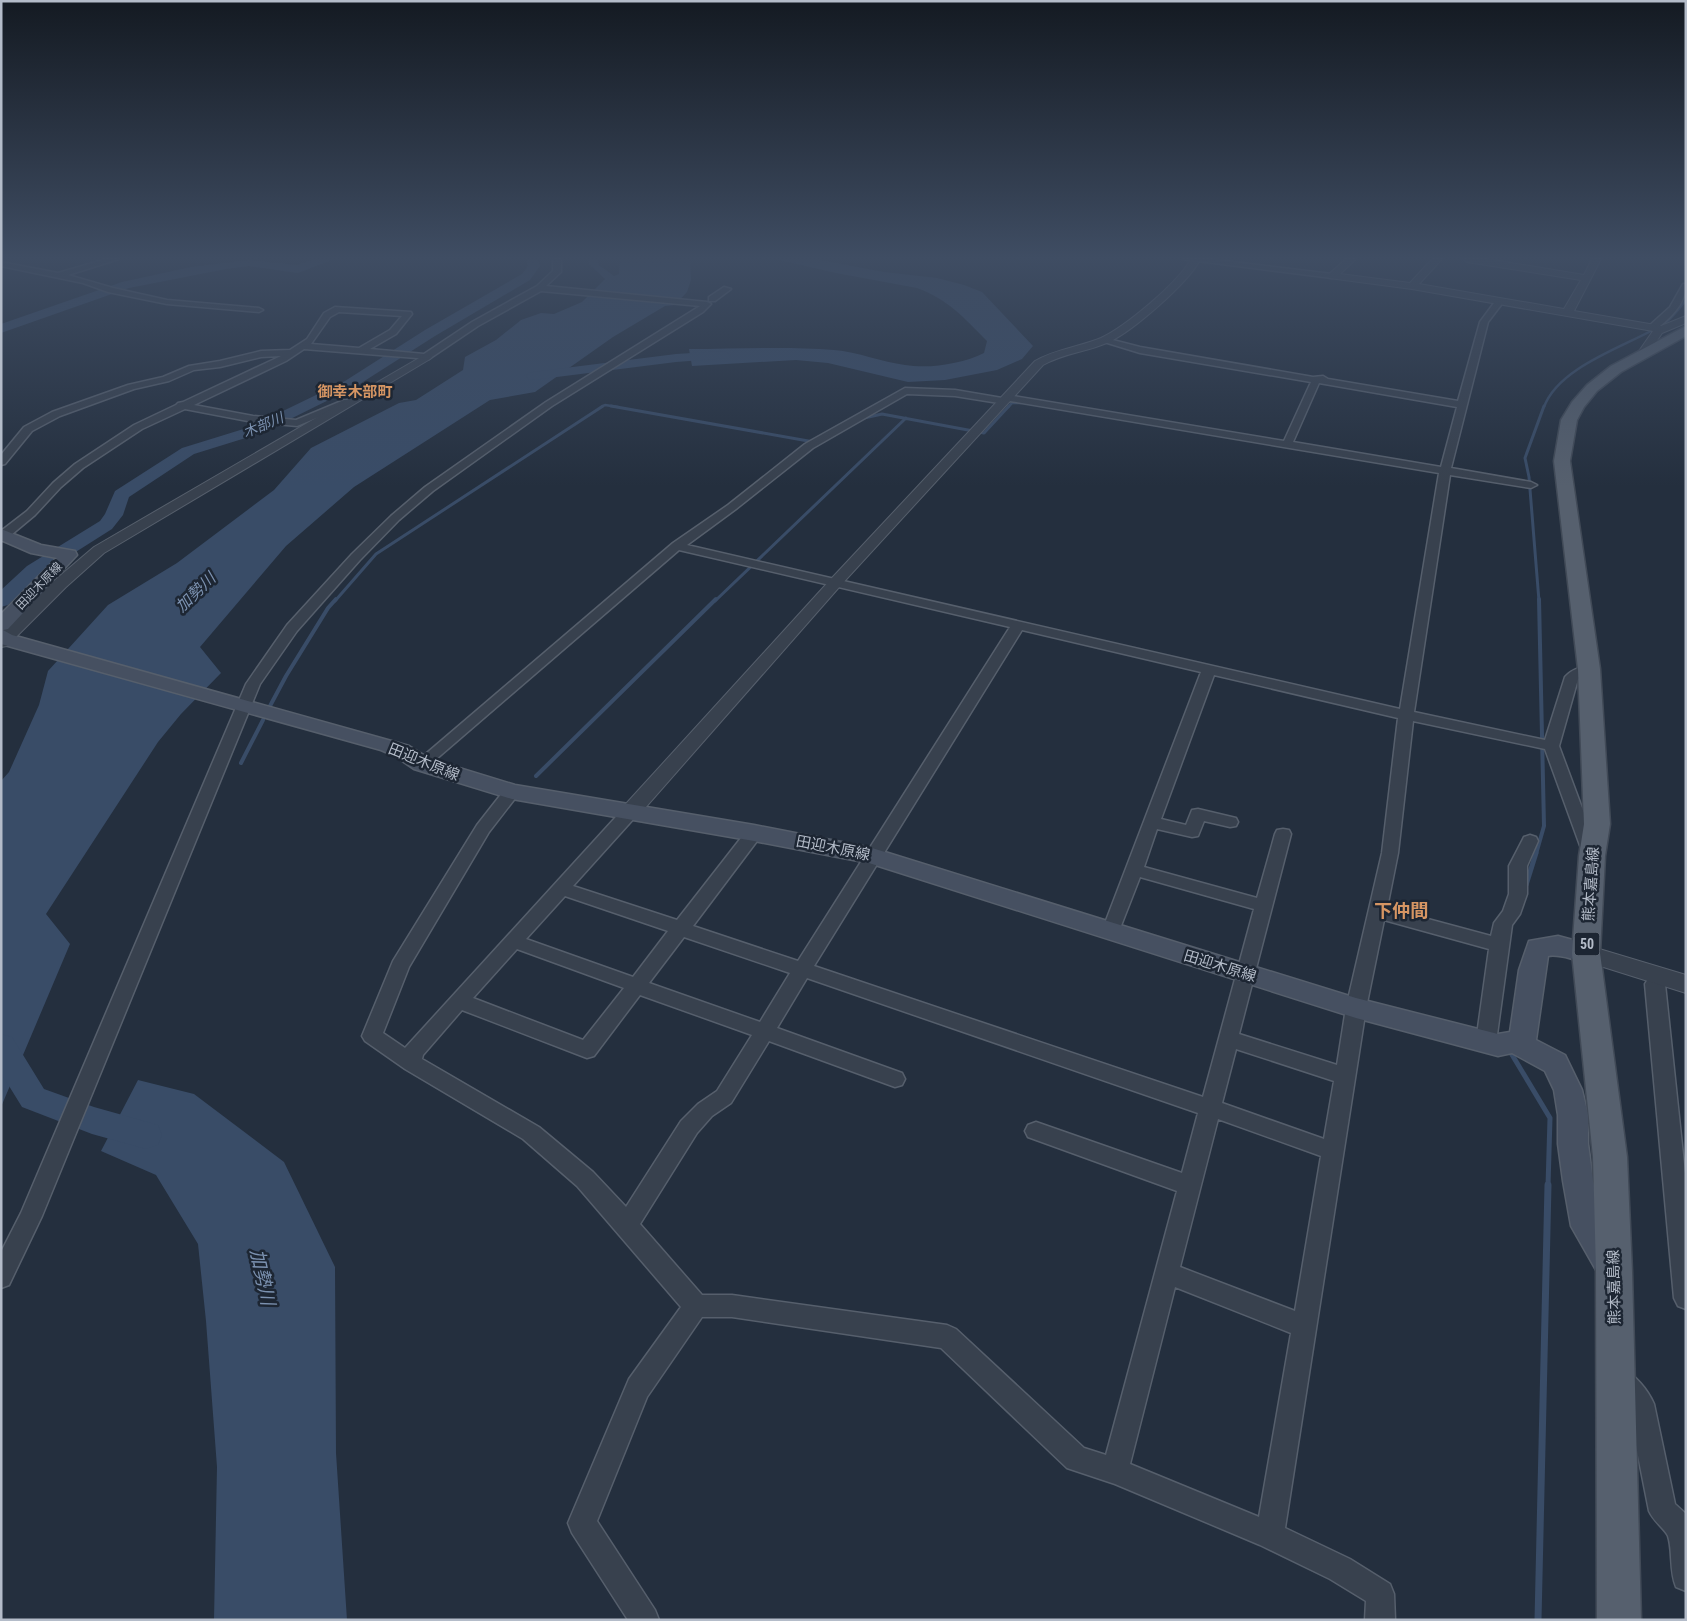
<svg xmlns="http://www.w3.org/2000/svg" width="1687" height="1621" font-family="'Roboto Condensed','Noto Sans JP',sans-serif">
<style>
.water{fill:#394c67}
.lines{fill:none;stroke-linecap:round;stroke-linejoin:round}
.stream-far4{stroke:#394c67;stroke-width:2.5}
.stream-far3{stroke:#394c67;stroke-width:3}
.stream-far2{stroke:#394c67;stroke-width:4}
.stream-far1{stroke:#394c67;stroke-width:5}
.stream{stroke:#394c67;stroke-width:7}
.river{fill:#394c67;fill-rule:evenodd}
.minor-casing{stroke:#565f6c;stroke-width:3}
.tertiary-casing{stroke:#565f6c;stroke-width:2}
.secondary-casing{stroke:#565f6c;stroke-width:3}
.primary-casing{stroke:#414a57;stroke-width:3}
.minor{fill:#38414e;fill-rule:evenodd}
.tertiary{fill:#38414e;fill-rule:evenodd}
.secondary{fill:#465061;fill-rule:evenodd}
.primary{fill:#56606e;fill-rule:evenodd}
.labels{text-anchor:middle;stroke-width:5;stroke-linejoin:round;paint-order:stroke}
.far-street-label{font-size:12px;fill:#b4bcc9;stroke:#1d2633}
.far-water-label{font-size:14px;font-style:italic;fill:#7c92b1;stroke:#1d2633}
.shield{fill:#1d2633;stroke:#878f9c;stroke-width:1}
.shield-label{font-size:14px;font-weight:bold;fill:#b4bcc9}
.far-quarter-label{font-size:15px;font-weight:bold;fill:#d59563;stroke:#1d2633}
.street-label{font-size:15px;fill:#b4bcc9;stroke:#1d2633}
.water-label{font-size:16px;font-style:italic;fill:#7c92b1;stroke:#1d2633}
.quarter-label{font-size:18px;font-weight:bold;fill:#d59563;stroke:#1d2633}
.near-water-label{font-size:19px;font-style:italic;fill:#7c92b1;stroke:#1d2633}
</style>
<rect width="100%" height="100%" fill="#242f3e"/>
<!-- water -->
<path class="water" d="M589 259H598L599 265 614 276 619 274 620 259H690L691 280 687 292 675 305 665 306 613 337 535 392 490 400 354 487 286 546 200 647 221 673 181 714 158 742 46 914 70 944 1 1107V781L9 772 39 705 48 671 108 605 177 563 274 490 311 448 399 403 416 400 463 370 465 357 496 340 521 320 541 313 554 314 582 302 605 279 589 264Z
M775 259H815L884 272 937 278 964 285 982 292 1033 346 1022 359 997 370 945 380 908 382 828 363 796 360 692 366 689 349C737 349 786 346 834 350 858 352 882 362 905 365 929 369 962 364 984 353L987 341C963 317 949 300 917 288L836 273Z
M138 1080 194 1094 284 1162 335 1267 336 1453 347 1620H214L217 1467 206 1321 198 1244 156 1175 101 1151Z"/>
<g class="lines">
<!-- stream-far4 -->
<path class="stream-far4" d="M601 407 605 405 618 407
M1008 407 1012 403H1021
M1544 407C1559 366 1627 346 1662 325 1671 320 1679 308 1686 300"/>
<!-- stream-far3 -->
<path class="stream-far3" d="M611 406 814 442
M864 418 882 414 984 433 1009 406
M335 601 376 554 603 406
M715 601 906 418
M1539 601 1529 477 1525 458 1544 406"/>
<!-- stream-far2 -->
<path class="stream-far2" d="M270 706 286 676 328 608 336 599
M241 763 263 720
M536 776 716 599
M1536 854 1544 826 1539 599"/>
<!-- stream-far1 -->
<path class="stream-far1" d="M1526 885 1536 853
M1508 1048 1550 1118 1548 1186"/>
<!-- stream -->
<path class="stream" d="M1538 1620 1548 1185"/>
<!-- river -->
<path class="river" d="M315 259H334L298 273 249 266 226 269 129 288 1 333V324L122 282 191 267 249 260 297 265Z
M526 259H538L540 266 530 280 435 336 355 387 262 433 194 454 129 497 123 515 112 529 41 574 8 605 1 607V590L27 566 100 521 105 514 115 491 182 448 250 427 345 381 425 330 522 274 528 266Z
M724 351 731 355 729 358 676 362 533 380 528 379 526 376 528 373 533 372 676 354Z
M1 1034 12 1037 44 1089 94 1107 158 1125 162 1135 158 1145 146 1149 92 1134 22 1107 1 1073Z"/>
<!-- minor casing -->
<g class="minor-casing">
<path id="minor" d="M106 259H119L68 275 113 288 167 300 259 308 263 310 259 312 167 304 108 292 83 283 1 266V262L58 273Z
M553 259H561V272L546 286 707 302 711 304 703 312 552 406 433 491 399 520 360 560 297 631 260 684 42 1216 9 1285 1 1288V1252L21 1213 246 684 287 625 352 554 391 516 425 487 546 402 700 306 541 291 478 326 429 359 304 349 286 361 194 405 253 416 296 420 344 400H350V404L297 426 253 422 185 409 142 429 83 468 61 487 35 515 5 540 1 541V531L27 511 53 483 75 464 134 425 176 405 178 403 183 402 281 356 261 357 220 367 194 370 169 381 134 389 60 416 32 431 5 464 1 465V455L24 427 52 412 128 385 163 377 189 366 220 361 261 351 290 350 307 339 324 313 335 307 411 312 412 314 396 334 370 349 424 354 472 322 537 286 553 271ZM339 312 402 316 390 330 359 348 311 344 330 317Z
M1182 259H1209L1332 274 1336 276 1332 278Z
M1683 284H1686C1686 303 1671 318 1656 329H1650V325L1670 307Z
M724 287 731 289 715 301H709V297Z
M1497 299 1504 301 1488 322 1451 468 1531 482 1537 485 1531 488 1450 475 1414 712 1545 740 1565 677C1571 670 1585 664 1594 666L1596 669 1594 672 1578 679 1559 746 1598 851 1596 855 1590 857 1584 855 1582 851 1545 749 1413 721 1398 853 1387 908 1491 936 1494 923 1503 911 1509 894V866L1522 841 1524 837 1530 835 1536 837 1538 841 1527 866V894L1520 914 1512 925 1496 1042 1493 1048 1486 1050 1479 1048 1476 1042 1489 949 1384 920 1366 1008 1285 1528 1350 1559 1390 1584 1394 1594 1395 1620H1365L1366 1601 1330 1579 1260 1545 1115 1484 1067 1468 941 1348 732 1317H702L647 1397 597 1521 655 1610 659 1620H628L572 1533 568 1523 629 1379 681 1307 577 1186 523 1139 405 1069 365 1041 362 1036 393 961 477 825 506 788H518L520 792 489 832 409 967 383 1033 405 1048 625 807 631 806 637 807 639 811 637 815 573 886 677 920 748 829 754 828 760 829 762 833 760 837 693 926 798 961 1010 627 679 550 427 767H417L414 764 673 543 728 505 805 444 905 388 955 390 1002 398 1007 395 1284 441 1311 382 1140 353 1101 341 1105 338 1140 347 1313 377 1323 376 1328 379 1458 401 1480 322ZM1319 383 1457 407 1441 467 1293 442ZM907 394 955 396 1005 404 1010 401 1439 473 1400 709 687 545 736 509 813 448ZM1022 630 1201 672 1102 931 1105 936 1111 938 1117 936 1140 877 1254 909 1203 1097 814 966ZM1214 675 1398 718 1382 853 1346 1008 1337 1065 1239 1034 1291 834 1289 830 1283 829 1277 830 1275 834 1257 898 1144 867 1157 829 1192 837 1198 836 1204 821 1230 827 1236 826 1238 822 1236 818 1198 809 1192 810 1186 825 1161 819ZM565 896 668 931 633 977 526 939ZM684 937 790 973 760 1022 649 983ZM517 949 624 988 583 1040 473 998ZM807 978 1198 1113 1182 1173 1036 1122 1028 1125 1025 1131 1028 1137 1177 1191 1106 1455 1084 1448 956 1329 947 1325 732 1295H702L640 1224 697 1133 712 1116 731 1103 769 1041 895 1087 902 1085 905 1079 902 1073 777 1028ZM640 995 752 1035 717 1091 698 1104 681 1121 626 1207 593 1172 539 1127 422 1059 423 1055 462 1010 587 1058 594 1056ZM1236 1049 1334 1081 1324 1139 1222 1103ZM1218 1119 1321 1156 1295 1311 1180 1267ZM1175 1287 1291 1333 1259 1517 1130 1464Z
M1655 977 1662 979 1665 984 1686 1183V1309L1678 1306 1674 1298 1645 984 1648 979Z
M1620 1368C1635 1374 1648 1390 1654 1404L1675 1504 1686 1514V1591L1676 1587C1669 1570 1673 1551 1668 1536 1665 1529 1654 1522 1649 1511L1629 1410 1611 1390 1607 1381 1611 1372Z"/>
</g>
<!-- tertiary casing -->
<g class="tertiary-casing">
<path id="tertiary" d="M1191 259 1200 260C1188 283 1132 332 1109 342 1087 352 1064 353 1043 365L841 585 638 816 631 817 624 816 621 811 624 806 831 579 1035 361C1056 349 1079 347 1101 338 1125 327 1178 283 1191 259Z
M1346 259H1356L1340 274 1410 283 1432 259H1442L1419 284 1564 309 1581 280 1467 262 1463 259H1487L1584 275 1592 259H1601L1574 311 1661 326 1686 316V323L1662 333 1647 356 1643 357 1637 354 1653 331 1412 289 1329 278V274Z
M426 354 430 355 432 357 430 359 104 553 66 587 7 646 1 647V632L54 581 94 547Z
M1586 945 1686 975V993L1578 959 1575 953 1578 947Z"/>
</g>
<!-- secondary casing -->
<g class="secondary-casing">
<path id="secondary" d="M1 529 41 545 75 551 77 555 8 629 3 630 12 635 395 742 409 746 430 759 515 785 754 825 872 848 1356 998 1498 1034 1510 1032 1519 970 1529 941 1558 936 1595 946 1599 953 1595 960C1579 965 1565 953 1548 956L1536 1040 1565 1055 1582 1090 1588 1115V1144L1593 1181 1602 1222 1627 1266 1622 1277 1611 1281 1600 1277 1571 1226 1563 1181 1558 1144V1115L1554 1090 1545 1071 1512 1053 1498 1056 1356 1018 869 863 754 841 512 799 414 769 395 756 381 750 1 644V614L57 558 31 553 1 540Z"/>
</g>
<!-- primary casing -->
<g class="primary-casing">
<path id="primary" d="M1686 326V336L1621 372 1597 391 1584 407 1577 420 1570 461 1600 669 1610 824 1605 856 1600 953 1627 1157 1632 1272 1641 1620H1597L1596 1272 1593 1157 1572 953 1579 856 1584 824 1578 669 1554 461 1561 420 1572 402 1587 385 1611 366Z"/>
</g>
<!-- minor -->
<use href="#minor" class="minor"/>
<!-- tertiary -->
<use href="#tertiary" class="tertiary"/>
<!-- secondary -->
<use href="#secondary" class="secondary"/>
<!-- primary -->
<use href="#primary" class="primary"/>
</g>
<!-- sky -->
<linearGradient id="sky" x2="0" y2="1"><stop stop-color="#141a22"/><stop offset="0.53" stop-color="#3f4d63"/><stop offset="1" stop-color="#3f4d63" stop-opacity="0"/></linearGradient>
<rect width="1687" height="486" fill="url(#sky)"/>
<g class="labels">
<!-- far-street labels -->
<g class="far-street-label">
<text transform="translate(39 586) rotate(-46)" y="4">田迎木原線</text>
</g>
<!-- far-water labels -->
<g class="far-water-label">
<text transform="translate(263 425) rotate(-23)" y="5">木部川</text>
</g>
<!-- shield labels -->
<rect class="shield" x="1574.5" y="932.5" width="25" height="23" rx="4"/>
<g class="shield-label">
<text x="1587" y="949">50</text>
</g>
<!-- far-quarter labels -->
<g class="far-quarter-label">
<text x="355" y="397">御幸木部町</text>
</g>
<!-- street labels -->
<g class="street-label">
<text transform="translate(424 762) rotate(22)" y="5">田迎木原線</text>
<text transform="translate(833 848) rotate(11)" y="5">田迎木原線</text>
<text transform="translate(1591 884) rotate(-86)" y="5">熊本嘉島線</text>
<text transform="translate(1220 966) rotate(17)" y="5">田迎木原線</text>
<text transform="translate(1614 1287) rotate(-91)" y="5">熊本嘉島線</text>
</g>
<!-- water labels -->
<g class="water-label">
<text transform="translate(195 592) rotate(-44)" y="6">加勢川</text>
</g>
<!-- quarter labels -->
<g class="quarter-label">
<text x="1401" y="917">下仲間</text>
</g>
<!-- near-water labels -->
<g class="near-water-label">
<text transform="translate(263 1277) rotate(78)" y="7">加勢川</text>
</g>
</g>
<!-- border -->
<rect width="1687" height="1621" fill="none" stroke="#b4bcc9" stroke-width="5"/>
</svg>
